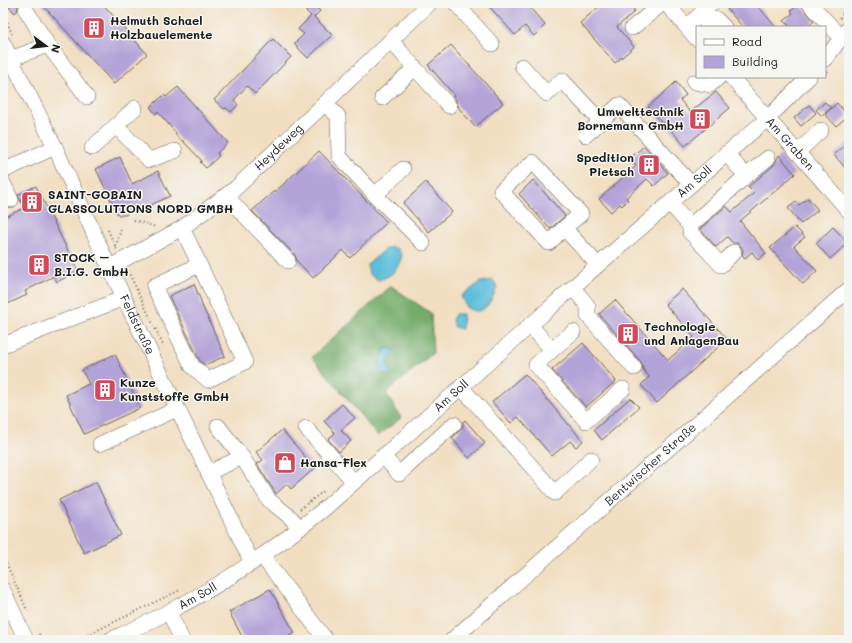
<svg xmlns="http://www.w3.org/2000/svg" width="852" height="643" font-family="Mali,sans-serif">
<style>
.forest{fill:#74ac6b;stroke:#486444}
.water{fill:#5cbeda;stroke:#3c6d7b}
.building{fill:#b4a3d8}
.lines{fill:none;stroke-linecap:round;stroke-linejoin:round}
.minor-casing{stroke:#676056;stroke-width:16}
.path{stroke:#676056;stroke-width:2;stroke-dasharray:1 3;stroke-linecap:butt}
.minor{stroke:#fff;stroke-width:15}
.labels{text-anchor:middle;stroke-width:3;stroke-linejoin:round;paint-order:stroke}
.poi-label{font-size:12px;font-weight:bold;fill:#1c1c1c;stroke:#f6f6f2;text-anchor:start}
.street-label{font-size:12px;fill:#1c1c1c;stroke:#f6f6f2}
</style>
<rect width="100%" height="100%" fill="#f6f6f2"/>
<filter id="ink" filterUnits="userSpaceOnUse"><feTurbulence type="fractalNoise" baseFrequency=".025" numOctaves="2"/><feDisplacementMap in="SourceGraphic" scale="8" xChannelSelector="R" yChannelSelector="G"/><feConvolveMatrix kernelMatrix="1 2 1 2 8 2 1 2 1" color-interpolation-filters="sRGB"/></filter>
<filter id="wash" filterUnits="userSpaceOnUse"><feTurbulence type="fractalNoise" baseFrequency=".012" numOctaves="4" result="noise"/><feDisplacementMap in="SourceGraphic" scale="16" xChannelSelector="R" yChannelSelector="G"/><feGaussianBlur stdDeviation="0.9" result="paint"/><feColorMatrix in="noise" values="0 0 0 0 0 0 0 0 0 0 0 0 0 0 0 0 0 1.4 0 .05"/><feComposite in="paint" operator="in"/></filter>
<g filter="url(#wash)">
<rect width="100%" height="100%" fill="#f2dfc2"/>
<!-- forest -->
<path class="forest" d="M391 286 431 313 433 353 386 393 401 418 378 436 312 357Z"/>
<!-- water -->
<path class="water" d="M392 247 398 249 402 256C397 270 393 276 378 280L369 274 367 265 385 249Z
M493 280 497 287C493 296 488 312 475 311 472 311 468 308 466 307L461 296 481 282Z
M455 314H463L462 329 454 327 452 320Z
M385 348 395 350 387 364 392 376 381 373 379 364Z"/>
<g id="blocks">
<!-- building -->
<path class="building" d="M5 3H21L18 6 17 11 15 13Z
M41 3H102L147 54 114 84Z
M310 3H312L320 11 314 17 332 35 308 58 294 44 304 34 298 29 311 16 304 9Z
M486 3H526L545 25 534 36 525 26 515 35Z
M603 3H628L635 11 617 27 634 47 615 63 580 23Z
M733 3H755L776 27H743L727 9Z
M799 3 814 21 808 27H790L784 21 793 13 791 11Z
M273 39 291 57 255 94 247 86 234 100 238 105 231 112 226 108 224 109 214 100Z
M451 45 503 103 475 127 458 107 456 100 453 96 454 95 428 65Z
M676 82 686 95 680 100 690 112 716 92 730 108 685 146 664 122 662 123 648 107Z
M178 87 228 143 217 153 219 156 206 168 200 162 202 161 182 140 181 141 175 134 176 133 158 112 156 114 150 107 164 95 166 97Z
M825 102 831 108 822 116 816 110Z
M837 103 848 116 836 126 825 114Z
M809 105 816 113 801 126 794 118Z
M849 142V172L834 155Z
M644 146 668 173 654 186 647 179 626 198 628 200 622 206 620 204 611 212 599 199 636 166 629 159Z
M319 151 387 222 350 258 343 250 313 278 297 261 295 255 252 211 274 191 275 192Z
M779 155 795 174 740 221 766 253 758 260 752 252 745 258 742 255 743 250 741 246 737 243H733L727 237 716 247 700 229 726 206 732 212 754 193 748 187 774 165Z
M120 157 132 184 158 171 170 196 140 210 139 206 128 211 126 215H119L114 210 115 209 96 169Z
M533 180 565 216 550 229 519 194Z
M426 182 452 212 429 232 403 203Z
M36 186 78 271 57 282 54 276 25 291 27 295 3 306V218L24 208 18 195Z
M808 198 818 210 801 224 788 208 796 202 799 205Z
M795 227 805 237 794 246 817 271 803 284 770 248Z
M833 227 848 243 830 259 816 243Z
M194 284 201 301V303L225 356 205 365 200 361 169 296Z
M682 289 727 339 657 403 641 385 649 377 643 369 641 362 599 314 615 300 668 360 694 337 665 304Z
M583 343 616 381 586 407 552 370Z
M115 354 140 408 84 434 66 395 89 384 82 370Z
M525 374 583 441 576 447 570 441 552 456 518 417 511 423 492 402Z
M630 398 639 407 602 440 594 430Z
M342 404 355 418 341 430 351 441 339 452 328 439 335 433 324 421Z
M465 420 485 443 469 458 452 438 460 430 463 426V422Z
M282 430 315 468 291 489 287 484 276 494 257 464 263 460 256 452Z
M96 482 121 535 84 553 59 500Z
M270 589 295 633 281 640H244L229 612Z"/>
</g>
</g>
<g filter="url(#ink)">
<use href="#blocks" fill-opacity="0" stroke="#676056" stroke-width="1"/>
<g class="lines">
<!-- minor casing -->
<g class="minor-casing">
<g id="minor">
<path d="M455 3 492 44"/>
<path d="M666 3 697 39"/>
<path d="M809 3 842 38"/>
<path d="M26 10 48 45 87 97"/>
<path d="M687 27 712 3"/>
<path d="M707 27 716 19 724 27"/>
<path d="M632 28 663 3"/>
<path d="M391 41 449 106"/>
<path id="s1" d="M3 43 55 147 104 256 252 563"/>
<path d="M10 59 48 45"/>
<path d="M825 59 849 28"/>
<path d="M522 66 547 94 562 80 601 122"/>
<path id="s2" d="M731 77 849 211"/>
<path d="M694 82 710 85 719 77"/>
<path d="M382 98 415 68"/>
<path d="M325 104 338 116 339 156 375 195 403 169"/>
<path d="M116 126 149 160 175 151"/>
<path d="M586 135 619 105 691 184"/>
<path d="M92 148 135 108"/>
<path d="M798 152 821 130"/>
<path d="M726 153 746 176 768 158"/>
<path d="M3 171 55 147"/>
<path d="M3 183 11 200"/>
<path d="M375 195 423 243"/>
<path d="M226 196 288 261"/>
<path d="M670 203 690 226 746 176"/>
<path d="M690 226V232L721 265 734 252"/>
<path d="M182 228 186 236 245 362 208 380 192 366 154 286 199 265"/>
<path d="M564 228 549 243 501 191 533 162 581 214 564 228 598 265"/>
<path id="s3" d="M110 267 182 228 236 188 430 3"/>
<path d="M573 288 588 306V316L634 368"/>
<path d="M530 325 552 350 536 365 586 421 623 389"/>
<path d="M3 345 124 298"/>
<path d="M552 350 573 332"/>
<path d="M461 387 555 493 591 459"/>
<path d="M218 426 242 457 269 500 290 517 300 528"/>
<path d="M306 428 354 482"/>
<path d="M100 444 177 409"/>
<path d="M383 456 399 474 454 424"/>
<path d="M208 473 242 457"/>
<path d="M262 556 326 640"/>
<path d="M3 590 26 640"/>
<path d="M169 612 182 640"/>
<path id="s4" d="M110 640C130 631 149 622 168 612 224 584 276 548 324 509L598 265 768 118 809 77"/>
<path id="s5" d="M452 640 849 289"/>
</g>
</g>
<!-- path -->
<path class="path" d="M3 11 12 34
M840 18 849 4
M825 75 828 71
M96 206 110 211
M134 220 156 227
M108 230 117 250
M116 246 121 229
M128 271 164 347
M300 509 325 490
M3 556 28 612
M39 634 41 640
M77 640 180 590"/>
<!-- minor -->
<use href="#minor" class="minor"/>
</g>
</g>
<!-- icons -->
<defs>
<g id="building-square" transform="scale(1.15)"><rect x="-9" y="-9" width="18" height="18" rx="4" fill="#d1495b" stroke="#f6f6f2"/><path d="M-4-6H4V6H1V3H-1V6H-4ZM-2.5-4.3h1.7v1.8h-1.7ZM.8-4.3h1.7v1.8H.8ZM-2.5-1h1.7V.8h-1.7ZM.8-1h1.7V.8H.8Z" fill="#fff"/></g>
<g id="shop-square" transform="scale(1.15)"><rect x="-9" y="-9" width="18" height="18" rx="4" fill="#d1495b" stroke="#f6f6f2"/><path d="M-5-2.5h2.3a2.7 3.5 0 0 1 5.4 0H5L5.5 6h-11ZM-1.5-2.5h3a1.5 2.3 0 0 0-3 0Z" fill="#fff"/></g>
</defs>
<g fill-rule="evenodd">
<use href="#building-square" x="94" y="28"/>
<use href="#building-square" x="700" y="119"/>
<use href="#building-square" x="649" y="165"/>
<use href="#building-square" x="32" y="202"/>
<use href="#building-square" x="39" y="265"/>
<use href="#building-square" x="628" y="334"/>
<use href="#building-square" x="105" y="390"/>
<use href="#shop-square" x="285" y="463"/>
</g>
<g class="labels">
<!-- poi labels -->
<g class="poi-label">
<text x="110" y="25">Helmuth Schael<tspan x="110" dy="14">Holzbauelemente</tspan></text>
<text x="684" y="116" text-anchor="end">Umwelttechnik<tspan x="684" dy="14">Bornemann GmbH</tspan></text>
<text x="634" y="162" text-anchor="end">Spedition<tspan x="634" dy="14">Pietsch</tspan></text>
<text x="48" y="199">SAINT-GOBAIN<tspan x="48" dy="14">GLASSOLUTIONS NORD GMBH</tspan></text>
<text x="54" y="262">STOCK –<tspan x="54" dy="14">B.I.G. GmbH</tspan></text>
<text x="644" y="331">Technologie<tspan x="644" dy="14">und AnlagenBau</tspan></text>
<text x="120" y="387">Kunze<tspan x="120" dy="14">Kunststoffe GmbH</tspan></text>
<text x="300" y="467">Hansa-Flex</text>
</g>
<!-- street labels -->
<g class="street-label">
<text dy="4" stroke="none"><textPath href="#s2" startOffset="89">Am Graben</textPath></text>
<text dy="4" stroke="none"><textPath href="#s3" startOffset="208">Heydeweg</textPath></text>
<text dy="4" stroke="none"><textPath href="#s4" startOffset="746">Am Soll</textPath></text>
<text dy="4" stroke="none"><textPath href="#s1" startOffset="312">Feldstraße</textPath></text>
<text dy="4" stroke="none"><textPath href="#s4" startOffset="422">Am Soll</textPath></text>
<text dy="4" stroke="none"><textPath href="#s5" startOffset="265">Bentwischer Straße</textPath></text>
<text dy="4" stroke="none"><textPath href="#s4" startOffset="98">Am Soll</textPath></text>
</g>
</g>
<!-- margin -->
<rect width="852" height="643" fill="none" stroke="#f6f6f2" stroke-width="16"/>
<!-- legend -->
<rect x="696" y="26" width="130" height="52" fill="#f6f6f2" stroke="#9f9f9c"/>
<rect x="704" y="39" width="20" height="6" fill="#ffffff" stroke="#9f9f9c"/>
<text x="732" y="46" font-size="12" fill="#1c1c1c">Road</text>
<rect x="704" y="56" width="20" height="12" fill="#b4a3d8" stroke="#9f9f9c"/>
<text x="732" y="66" font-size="12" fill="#1c1c1c">Building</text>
<!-- north arrow -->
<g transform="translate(46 46) rotate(105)" stroke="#f6f6f2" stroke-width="3" paint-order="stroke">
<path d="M0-3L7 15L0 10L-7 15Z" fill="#1c1c1c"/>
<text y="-6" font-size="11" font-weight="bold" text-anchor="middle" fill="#1c1c1c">N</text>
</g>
</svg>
